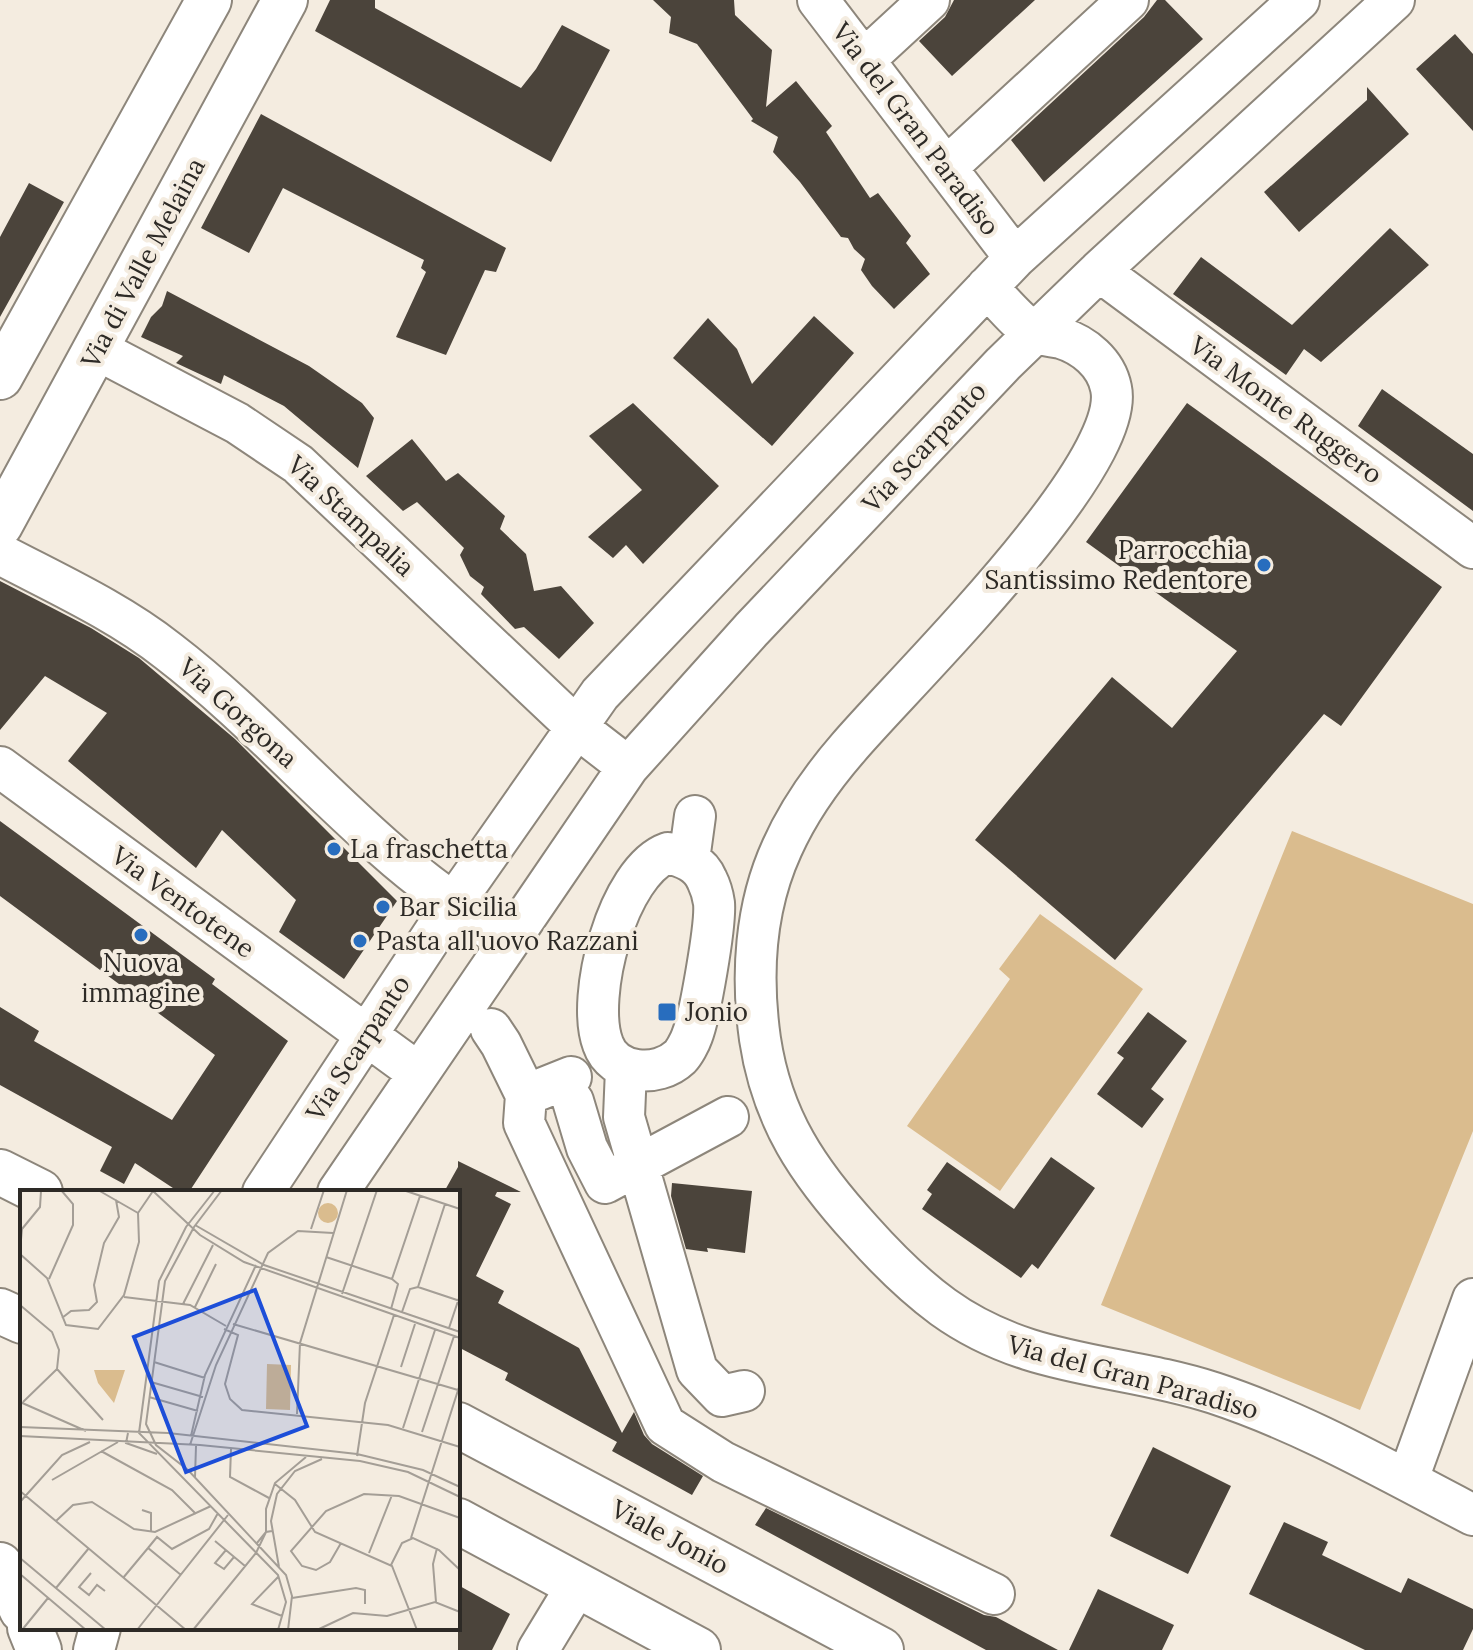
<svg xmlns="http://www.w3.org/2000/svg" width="1473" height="1650" font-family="Lora,serif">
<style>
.green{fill:#dabc8e}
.building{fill:#4b443b}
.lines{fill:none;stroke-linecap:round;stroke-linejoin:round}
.minor-casing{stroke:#8d867b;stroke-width:44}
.major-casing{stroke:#8d867b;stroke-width:48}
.minor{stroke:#fff;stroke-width:40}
.major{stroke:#fff;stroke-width:44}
.poi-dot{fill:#286dbe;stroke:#f4ece0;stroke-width:3}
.labels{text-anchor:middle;stroke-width:8;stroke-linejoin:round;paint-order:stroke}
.street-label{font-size:26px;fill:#2d2a26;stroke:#f4ece0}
.poi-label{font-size:26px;fill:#2d2a26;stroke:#f4ece0;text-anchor:start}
.inset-road{fill:none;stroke:#a49e96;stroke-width:2}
.view{fill:#1d4ed8;fill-opacity:0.15;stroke:#1d4ed8;stroke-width:4}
.inset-edge{fill:none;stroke:#2d2a26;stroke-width:4}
</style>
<rect width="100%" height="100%" fill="#f4ece0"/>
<!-- green -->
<path class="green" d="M1292 831 1473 904V1131L1360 1410 1101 1305Z
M1040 914 1143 989 1000 1191 907 1126 1010 979 999 969Z"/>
<!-- building -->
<path class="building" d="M330 0H375V8L521 88 536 69 562 25 610 50 551 162 315 31Z
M653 0H734L735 15 772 50 766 107 796 81 832 126 826 132 870 198 878 193 911 236 906 243 930 274 894 309 872 286 861 270 865 259 854 249 848 238 841 237 800 182 773 152 778 137 751 121 753 119 697 44 669 33 671 17Z
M954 0H1035L952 76 919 41 945 17Z
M1157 0H1165L1203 39 1044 182 1011 140 1144 17Z
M1455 34 1473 54V131L1416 69Z
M1367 87 1409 134 1299 232 1264 192 1367 100Z
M261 114 506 248 496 272 485 270 446 355 396 337 426 272 421 268 424 260 283 188 249 253 201 228Z
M29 183 64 202 0 317V237Z
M1390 228 1429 265 1321 362 1304 349 1286 375 1173 294 1201 257 1292 325Z
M167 291 309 366 362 403 374 418 358 468 284 406 224 375 221 384 176 363 183 356 141 337 151 317 162 306Z
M814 316 854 353 772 446 673 358 708 318 737 349 752 384Z
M1382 389 1473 454V511L1358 426Z
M633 403 719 486 643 564 626 545 613 558 588 537 642 490 589 436Z
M1187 403 1442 587 1341 726 1324 714 1115 960 975 840 1112 677 1172 728 1237 651 1086 542Z
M412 439 446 481 458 473 505 516 500 529 526 554 534 591 561 586 594 623 559 659 524 627 515 629 481 594 484 587 470 576 460 555 464 548 417 502 403 511 366 476Z
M0 581 91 628 139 658 235 739 397 901 344 979 279 932 296 900 222 830 196 868 68 761 107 713 45 676 0 730Z
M0 821 215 979 212 984 288 1041 189 1192H179L135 1163 124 1184 100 1171 112 1147 0 1085V1007L39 1031 34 1041 172 1120 215 1055 0 896Z
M1148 1012 1187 1041 1151 1089 1164 1099 1142 1128 1097 1094 1124 1058 1117 1053Z
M1051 1157 1095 1188 1038 1269 1032 1264 1021 1278 922 1209 932 1194 927 1190 947 1162 1014 1209Z
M458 1161 521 1192H497L495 1196 511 1204 476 1276 504 1291 498 1303 579 1348 622 1433 634 1412 644 1435 652 1444 703 1476 692 1495 612 1451 617 1442 505 1380 508 1373 458 1347V1192H444L458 1167Z
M672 1183 752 1191 745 1253 707 1248 708 1252 686 1249 671 1196Z
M1153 1447 1231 1486 1188 1574 1110 1536Z
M766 1508 984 1615 996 1617 1058 1650H986L755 1525Z
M1284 1522 1328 1542 1322 1555 1401 1593 1408 1578 1473 1609V1629L1463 1650H1365L1249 1594Z
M458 1585 510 1614 492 1650H458Z
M1098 1589 1174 1625 1162 1650H1069Z"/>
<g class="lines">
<!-- minor casing -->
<g class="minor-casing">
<path id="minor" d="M818 0 1015 258
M864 60 929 0
M946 168 1128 0
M1099 271 1473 548
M987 287C1000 300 1019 324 1034 332 1041 336 1052 336 1061 338 1084 345 1106 363 1111 388 1128 466 901 685 848 748 822 778 798 812 782 848 755 907 751 975 760 1039 772 1119 808 1172 862 1231 887 1259 913 1285 943 1307 1029 1369 1118 1362 1214 1393 1305 1423 1388 1471 1473 1515
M96 349 237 423 298 464 575 726 628 767
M0 554C57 584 117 611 168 651 245 710 310 783 383 847 422 882 465 912 508 942
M0 767 417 1072
M668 853C684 857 700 863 707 880 710 886 713 896 714 903 716 924 700 1016 692 1036 690 1042 684 1053 680 1057 657 1079 613 1074 603 1044 585 997 618 871 668 853Z
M689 860 695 816
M491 1029 501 1044 526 1095
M626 1069 624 1117 697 1370 722 1396 744 1391
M571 1077 526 1095 524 1123 665 1425 723 1462 994 1594
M573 1101 587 1148 605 1183 728 1117
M263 1192 453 904 600 694 1015 258 1299 0
M338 1192 628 767 751 630 1003 364 1099 271 1394 0
M1408 1479 1473 1299
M94 1650 100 1628
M538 1650 578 1584"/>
</g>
<!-- major casing -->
<g class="major-casing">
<path id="major" d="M0 377 209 0
M0 525 285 0
M0 1172 40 1192
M0 1311 22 1321
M458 1425 881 1650
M458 1521 698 1650
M0 1565 22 1610
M30 1628 39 1650"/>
</g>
<!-- minor -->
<use href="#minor" class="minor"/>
<!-- major -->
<use href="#major" class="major"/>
</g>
<!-- markers -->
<g class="poi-dot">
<circle cx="1264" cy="565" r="8"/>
<circle cx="334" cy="849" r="8"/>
<circle cx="383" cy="907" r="8"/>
<circle cx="141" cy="935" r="8"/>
<circle cx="360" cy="941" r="8"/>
<rect x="657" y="1002" width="20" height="20" rx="4"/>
</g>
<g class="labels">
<!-- street labels -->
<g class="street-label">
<text transform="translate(916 129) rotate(53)" y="9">Via del Gran Paradiso</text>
<text transform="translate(143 263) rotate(-62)" y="9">Via di Valle Melaina</text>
<text transform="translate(1286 410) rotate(36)" y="9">Via Monte Ruggero</text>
<text transform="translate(924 447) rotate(-47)" y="9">Via Scarpanto</text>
<text transform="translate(351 516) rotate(43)" y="9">Via Stampalia</text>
<text transform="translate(238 713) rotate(42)" y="9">Via Gorgona</text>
<text transform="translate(183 902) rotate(36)" y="9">Via Ventotene</text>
<text transform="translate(358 1048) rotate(-57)" y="9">Via Scarpanto</text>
<text transform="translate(1133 1377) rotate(15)" y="9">Via del Gran Paradiso</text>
<text transform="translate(670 1537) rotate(28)" y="9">Viale Jonio</text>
</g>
<!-- poi labels -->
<g class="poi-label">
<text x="1248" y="559" text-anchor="end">Parrocchia<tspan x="1248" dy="30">Santissimo Redentore</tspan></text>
<text x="350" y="858">La fraschetta</text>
<text x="399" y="916">Bar Sicilia</text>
<text x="376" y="950">Pasta all'uovo Razzani</text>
<text x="141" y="972" text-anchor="middle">Nuova<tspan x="141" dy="30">immagine</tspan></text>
<text x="685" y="1021">Jonio</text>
</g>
</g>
<!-- overview -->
<g transform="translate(20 1190)">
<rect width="440" height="440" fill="#f4ece0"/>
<path d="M298 23a10 10 0 1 1 20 0a10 10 0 1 1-20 0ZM247 174 271 175 270 220 246 219ZM74 180H105L94 213 78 193Z" fill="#dabc8e"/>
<path class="inset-road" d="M78 0 118 23M195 0 166 37 139 91 119 243 258 385 266 412 258 440M202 0 174 37 145 91 126 234 136 255 168 280 266 385 272 406 268 440M383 0 440 19M133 1 180 45 224 72 440 148M118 23 133 1M175 35 244 75 440 142M291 39 304 0M0 60 2 39 20 17 21 1M0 64 27 88 46 135 78 139 104 105 119 52 118 23M306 67 372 89M29 89 53 35V14L41 0M372 89 400 6M398 97 425 14M398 97 440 111M322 104 357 0M104 107 170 115 206 136M163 114 193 55M0 115 32 142 39 160 37 179M175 117 196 74M371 119 378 94 372 89M382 122 390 99 398 97M42 128 51 121 69 120 77 112 74 95 84 53 99 27 96 10M213 134 438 200M429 138 440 105M204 139 218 145 205 194 210 209 222 220 368 235 440 257M134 172 185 188M381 177 395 134M37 179 83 230M131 192 183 207M129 207 178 221M0 212 66 241M3 212 37 179M277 224 280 153 327 0M0 237 148 243 337 264 403 280 440 297M383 238 415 140M402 242 434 146M108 243 106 253 137 264M0 246 180 255 340 271 388 282 440 307M171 246 185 185 236 75M170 255 196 175 248 63 278 41 313 43M211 259 210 287 249 308M81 261 152 300 176 324M337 266 345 213 374 125M175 287 176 256M32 290 98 252M255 294 275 310 295 342 372 376 397 440M0 301 166 440M0 312 42 265 70 252M122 320 131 323V342M36 331 53 315 72 312 114 339 135 342 191 316M391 348 440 194M195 351 225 376M237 353 246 342V319L255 293 286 267M321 353 310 372 296 380 282 376 271 361 306 321 344 304 379 306 440 328M128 358 137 347 152 359 189 339 198 323M206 360 195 373 204 379 214 367M349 363 372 305M0 368 86 440M371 375 382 353 393 348 419 360 440 380M259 377 251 331 257 304 275 281 302 269M71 383 59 397 69 405 77 395 85 401M0 384 66 440M259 386 232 414 262 426M103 388 128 358 161 385M36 398 69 358M272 408 336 398 345 400V414M416 412 413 374 417 358M2 440 28 408M117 440 208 325M173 440 236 363 246 342 252 341M297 440 333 423 367 426 415 412 440 422"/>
<path class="view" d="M235 100 287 236 166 282 114 147Z"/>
<rect width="440" height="440" class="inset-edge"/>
</g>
</svg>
